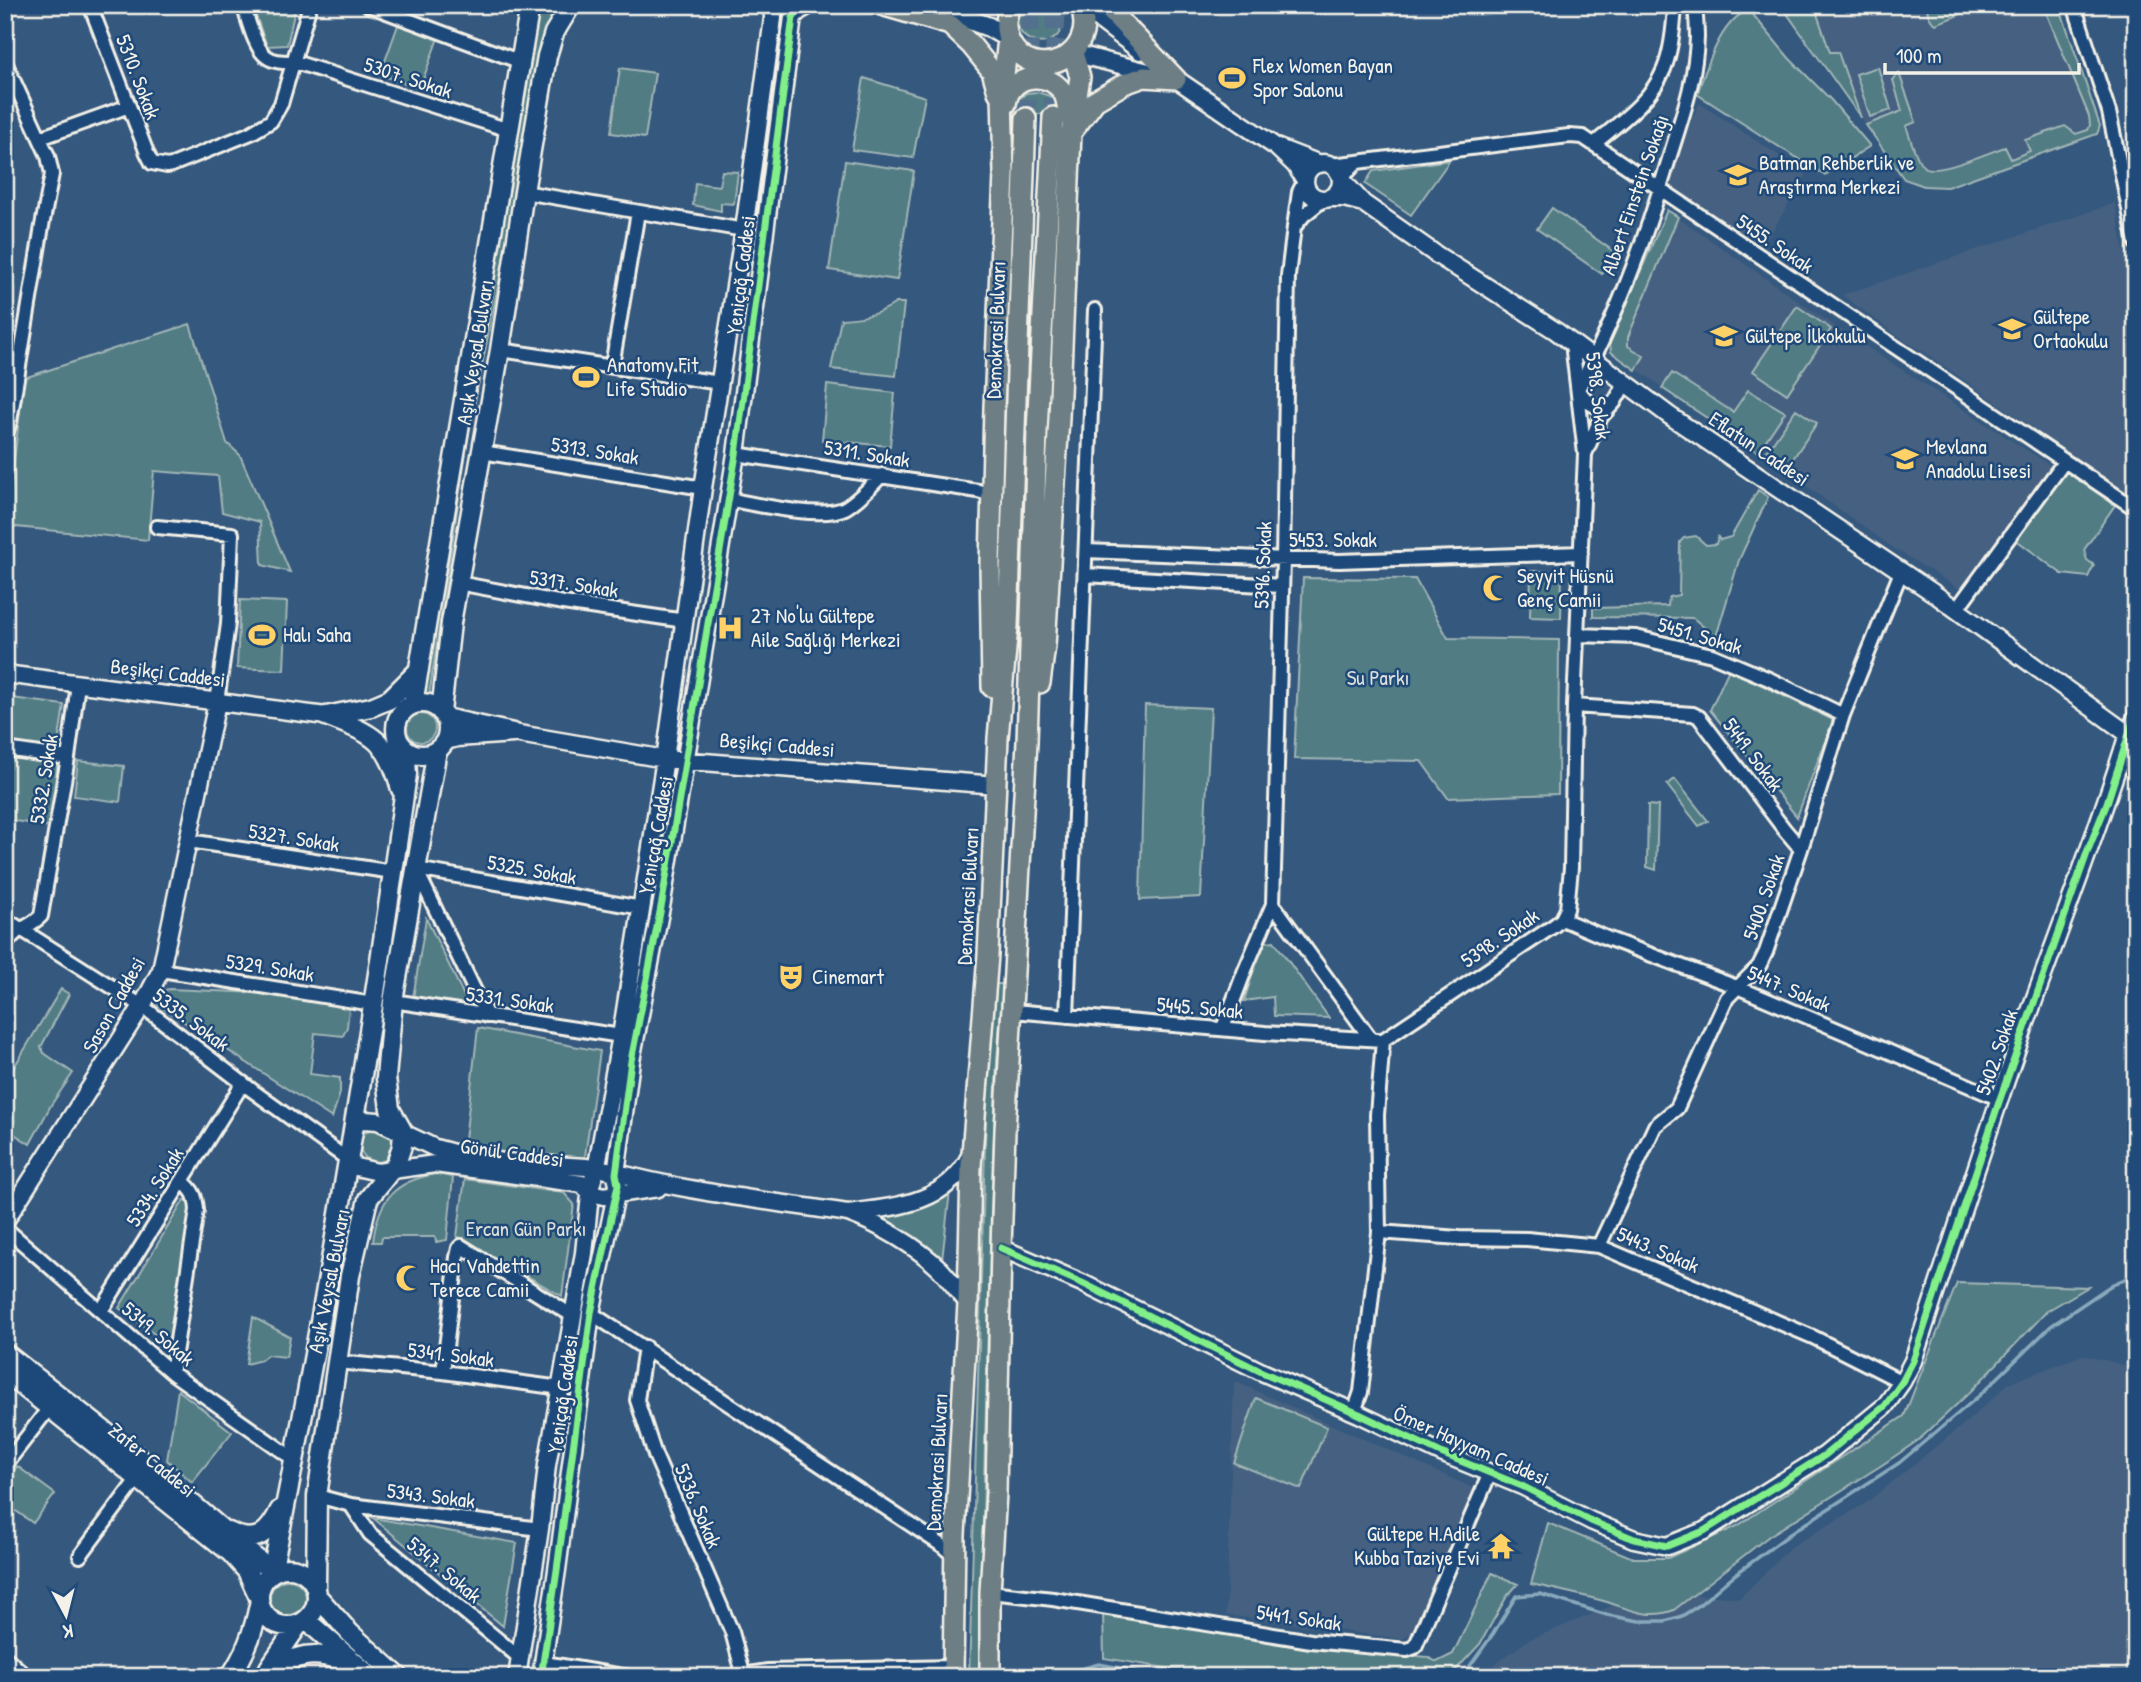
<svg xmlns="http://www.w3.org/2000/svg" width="2141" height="1682" font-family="'Patrick Hand',sans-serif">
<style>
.built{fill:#446181}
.green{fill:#517c84;stroke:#a2b6b6;stroke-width:2}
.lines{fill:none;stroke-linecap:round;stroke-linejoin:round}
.stream{stroke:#89a9bc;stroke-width:3.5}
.trunk-tunnel{stroke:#526f8e;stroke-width:19;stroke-dasharray:19 10;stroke-linecap:butt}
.minor-casing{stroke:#f4f1e8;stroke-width:18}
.tertiary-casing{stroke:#f4f1e8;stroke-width:21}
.secondary-casing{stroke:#f4f1e8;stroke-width:23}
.trunk-casing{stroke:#f4f1e8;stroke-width:24}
.minor{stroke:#1f4a7a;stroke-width:12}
.tertiary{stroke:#1f4a7a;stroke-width:16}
.secondary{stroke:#1f4a7a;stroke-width:18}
.trunk{stroke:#6d7e84;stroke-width:19}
.cycleway-casing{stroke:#1f4a7a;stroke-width:11}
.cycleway{stroke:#82f089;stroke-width:7}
.labels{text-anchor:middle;stroke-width:5;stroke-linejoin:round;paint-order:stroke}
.poi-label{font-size:21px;fill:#f4f1e8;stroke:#1f4a7a;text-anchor:start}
.street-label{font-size:21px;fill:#f4f1e8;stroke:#1f4a7a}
.park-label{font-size:21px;fill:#dcdfd9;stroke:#1f4a7a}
</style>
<rect width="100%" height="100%" fill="#35587e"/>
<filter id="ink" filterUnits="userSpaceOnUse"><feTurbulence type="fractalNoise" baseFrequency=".0143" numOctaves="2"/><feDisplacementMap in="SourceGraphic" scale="14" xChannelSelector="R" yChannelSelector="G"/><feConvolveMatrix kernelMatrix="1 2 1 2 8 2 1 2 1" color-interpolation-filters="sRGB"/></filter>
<g filter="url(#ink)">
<!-- built -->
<path class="built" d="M1781 5H2059L2100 126 2097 134 1947 187 1924 186 1904 179Z
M1699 103 1807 174 1763 246 1669 186V176Z
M2115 203 2136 314V500L1927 354 1908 343 1842 295Z
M1667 210 1839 329 2053 467 1963 591 1892 547 1758 452 1611 352 1610 343Z
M2083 1355 2136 1368V1677H1478L1528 1640 1649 1591 1740 1598 1789 1548 1866 1503 1970 1419 2009 1383Z
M1234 1381 1471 1487 1476 1493 1412 1632 1403 1639 1226 1615Z"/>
<!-- green -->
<path class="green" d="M252 5H296L287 45 267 46Z
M537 5H563L513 212 470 425 429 696 421 695Z
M1022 5H1058C1062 12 1064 19 1062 27 1052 58 1002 39 1022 5Z
M1781 5H1814L1830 52H1838L1861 118Z
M1932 5H1984L1936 24C1929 20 1928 15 1927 8Z
M2043 5H2059L2100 126 2097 134 1947 187 1924 186 1904 179 1866 125 1902 111 1893 80 1899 73 1916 122 1906 126C1910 136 1916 161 1924 167 1938 176 1989 152 2005 147L2011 159 2030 151 2025 140 2065 126 2076 134 2088 130 2090 125 2089 116Z
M1749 10 1790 59 1831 100 1870 146 1825 175 1773 143 1697 94C1707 68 1720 20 1749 10Z
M398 25 438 38 420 88 380 75Z
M1878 67 1891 110 1870 117 1856 74Z
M620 68 655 73 645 138 611 133Z
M864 78 925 97 913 158 852 150Z
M1037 92 1050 96 1059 115 1014 113 1015 103 1026 93Z
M1450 160 1411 215 1365 184 1373 171Z
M845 161 914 171 897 280 829 270Z
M722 171 738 172 734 204 721 203V211L693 205 695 183 719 186Z
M1552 208 1616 253 1602 274 1537 229Z
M1667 210 1678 217 1628 337V346L1644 356 1636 370 1611 352 1610 343Z
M896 303H904L896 376 831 369 841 319C862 318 878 315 896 303Z
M1797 306 1831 329 1787 394 1753 371Z
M190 324 227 443 240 455 290 572 262 565 260 522 222 512 218 476 154 471 148 540 6 526 24 378Z
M1672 373 1733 412 1748 390 1785 412 1758 452 1662 388Z
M827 385 895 393 890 446 822 440Z
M1796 409 1817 423 1788 466 1767 451Z
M2064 470 2115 505 2084 550 2087 560 2094 565 2088 577 2062 574 2015 539Z
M1758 490 1768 497 1739 560 1716 637 1693 618 1593 617V608L1668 606 1669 597 1679 595 1680 542 1684 538 1696 536 1706 545 1716 544 1718 537 1720 540 1731 537Z
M1531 571H1562L1561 618 1530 617Z
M1303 578 1415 579 1448 638 1559 640 1558 794 1448 798 1421 761 1294 759Z
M240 600 287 602 284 670 237 668Z
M1729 669 1833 720 1797 817 1710 710Z
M5 697 64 705 57 751 5 745Z
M1145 705 1211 708 1201 897 1140 900Z
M407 728a14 14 0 1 1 28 0a14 14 0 1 1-28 0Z
M5 754 58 762 49 827 5 819Z
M78 761 124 766 120 802 74 796Z
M1675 779 1708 821 1699 826 1667 785Z
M1648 805 1658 806 1656 870 1647 867Z
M426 918 469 1006 413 998Z
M1274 941 1329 1018 1274 1016 1273 997 1244 1001 1261 947 1266 942Z
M996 984H1003L997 1059 991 1209 979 1677H969L986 1114Z
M61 989 69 994 41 1047 44 1053 73 1073 51 1105 30 1144 5 1128V1082Z
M170 989 259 993 349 1007 347 1027 343 1036 315 1033 310 1074 340 1078V1093L332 1118 155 1003C158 994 161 990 170 989Z
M478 1028 600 1051 584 1163 464 1148Z
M360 1145a17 17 0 1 1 34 0a17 17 0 1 1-34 0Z
M436 1174 453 1177 447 1240 436 1242 435 1237H382L381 1242H373C378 1200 394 1181 436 1174Z
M465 1179 564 1193 574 1204 562 1296 457 1236Z
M950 1191 942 1260 880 1218 920 1207Z
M184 1200 192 1203 168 1344 119 1308Z
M1957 1283 2088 1287 2047 1311 1971 1391 1920 1439 1882 1465 1769 1536 1674 1610C1647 1621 1626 1607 1600 1600 1577 1594 1554 1589 1531 1584L1548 1523 1633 1558H1668L1737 1526 1904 1416Z
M253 1317 290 1337 286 1357 267 1355 261 1360 246 1364Z
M178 1390 232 1432 192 1482 167 1460Z
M1256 1398 1327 1427 1301 1489 1234 1463Z
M17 1466 55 1494 33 1523 5 1503V1484Z
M373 1518 517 1543 503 1626Z
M1492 1573 1518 1584 1507 1596 1480 1644 1453 1673 1438 1677H1221L1104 1658 1103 1612 1282 1642 1427 1657 1437 1662 1453 1654Z
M270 1598a18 18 0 1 1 36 0a18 18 0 1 1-36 0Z"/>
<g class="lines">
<!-- stream -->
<path class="stream" d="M1051 1677 1099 1664 1168 1677
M1462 1677 1493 1634 1516 1596 1540 1594 1607 1615 1639 1621H1665L1682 1616 1698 1606 1733 1576 1794 1531 1899 1463 1980 1395 2051 1326 2113 1284 2136 1274"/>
<!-- trunk-tunnel -->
<path class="trunk-tunnel" d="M1053 117 1056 5
M1026 118 1031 5"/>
<!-- minor casing -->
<g class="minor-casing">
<path id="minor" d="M90 5 147 153 152 163 167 166 172 165 251 133 271 121 281 104 310 5
M243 5C248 19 255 50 267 57 275 63 286 62 295 62L509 130
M368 5 521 62
M2074 5 2109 112 2136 243
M5 62 48 156 52 174 42 226 10 421 5 438
M40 138 129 106
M1594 144C1620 122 1651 101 1664 69 1671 52 1674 24 1675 5
M1357 162 1569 136 1583 137 2136 509
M1331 165 1357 162 1341 179
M1305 180 1299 192 1294 227 1304 215 1324 199
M524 192 744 230
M1572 343 1585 454 1601 417 1614 403 1626 382
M500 350 720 383
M612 366 638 212
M1614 403C1591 408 1591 407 1578 389 1615 320 1643 246 1665 172 1678 128 1696 83 1697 37 1697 27 1696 16 1695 5
M482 452 703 488
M736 454 978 491 992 495
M727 499C755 504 822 520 845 508 859 500 871 486 882 475
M157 527 232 534 228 624 217 702
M1086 551 1339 561 1581 553
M1085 575 1282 586
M458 583 563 603 685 621
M1956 610 2064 462
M1578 635 1636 637 1712 655 1769 679 1843 715
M1574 706 1693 714 1699 717 1784 829 1801 849
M2128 734 2136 712
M5 749 68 758
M189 841 393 872
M416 869 642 908
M416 869 487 1016
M1273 904 1283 560 1288 276 1294 227
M5 919 142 1006 253 1091 347 1159
M1562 919 1609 939 1737 987 2000 1099
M5 946C17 926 27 930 41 916L68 758 78 684
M161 970 373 1004
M393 1001 621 1036
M1013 1011 1265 1033 1383 1040
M1067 1016 1095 310
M1223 1028 1245 970 1273 904 1371 1039
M5 1228 172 1373 295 1460
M1379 1232 1459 1238 1527 1239 1599 1246 1813 1337 1902 1382
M1599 1246 1655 1126 1677 1108 1727 998 1759 966 1766 952 1801 849 1843 715 1901 572
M101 1311 243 1083
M591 1313 943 1546 955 1557
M645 1347 637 1400 655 1455 732 1632 744 1677
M337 1362 443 1372 561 1388
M443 1372 457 1257 459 1248 461 1246 573 1316
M172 1373 197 1210C196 1196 193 1190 182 1181
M1354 1412 1361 1392 1379 1232 1377 1115 1383 1040 1555 925 1562 919 1567 909 1571 868 1574 706 1585 454
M5 1465 50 1407
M317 1496 351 1505 540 1529
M351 1505 370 1534 520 1658
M80 1556 138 1478
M990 1592 1053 1599 1311 1641 1407 1650 1415 1647 1490 1473
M5 1657 27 1677
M544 1663 629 1677
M730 1677 768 1671 954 1667"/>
</g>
<!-- tertiary casing -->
<g class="tertiary-casing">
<path id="tertiary" d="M1081 6 1140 51
M1073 53 1156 74
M1166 72 1276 147
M1305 181a18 18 0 1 1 36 0a18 18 0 1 1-36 0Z
M1305 180 1295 165 1276 147 1320 164
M1330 198H1344L1363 203 1341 179
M5 674 326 716
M513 733 665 759 997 785
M354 1122 365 1120 378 1121 435 1148 450 1152 504 1162 586 1167C593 1169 600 1168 607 1170 685 1192 767 1201 848 1213
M347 1159 356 1167 378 1172 435 1164 582 1184 591 1193 604 1196 658 1188
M5 1221 142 1006 161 970 217 702
M1001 1248 1082 1283 1262 1372 1359 1414 1441 1453 1522 1486 1591 1521 1634 1539 1667 1546 1704 1531 1825 1455 1885 1406 1902 1382 1913 1361C1949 1252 1984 1142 2022 1034 2057 934 2097 835 2128 734L1932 592 1670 416 1556 331 1437 255 1363 203
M968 1303C959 1292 950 1280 940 1269 916 1246 879 1224 848 1213 895 1207 946 1204 970 1156
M517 1677 540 1529 547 1465 584 1253 591 1185 596 1170 621 1036 665 759 703 488 744 230 773 18 772 5
M541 1677 557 1570 591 1313 618 1185 616 1174 631 1061 662 902 736 454 793 17 799 11 810 5"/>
</g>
<!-- secondary casing -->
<g class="secondary-casing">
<path id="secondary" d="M921 5 959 16 989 27 1008 38
M396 729a26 26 0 1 1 52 0a26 26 0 1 1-52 0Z
M413 704 530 5
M441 712 451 623 500 350 524 192 547 56 554 33 571 5
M326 716C372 734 387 738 401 789
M326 716 371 707 390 699 419 670
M445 718 513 733 457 737 446 740
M5 1353 135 1455 272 1572C326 1307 370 1041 407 774L405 749
M5 1372 231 1553 247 1571 258 1595
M229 1532C256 1545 268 1535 280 1510
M259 1597a29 29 0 1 1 58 0a29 29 0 1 1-58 0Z
M316 1587 317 1496 350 1276 368 1199 396 1164 402 1146 403 1132 390 1109 386 1078 393 1001 437 750
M317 1596 350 1633 399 1677
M306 1620 371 1677
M269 1668 299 1624
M266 1673C305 1649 315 1653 356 1664
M230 1677C245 1655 254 1631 259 1605"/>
</g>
<!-- trunk casing -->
<g class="trunk-casing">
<path id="trunk" d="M881 5 950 25 971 45 992 71 998 92
M1011 5C1005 17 1004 30 1010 42 1032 87 1101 56 1080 5
M1105 5 1176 79
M1006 104C1007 99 1008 93 1012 89 1024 73 1050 75 1062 91 1068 99 1067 109 1069 118
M1074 129 1095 101 1124 84 1144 77 1176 79
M1040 683 1045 646 1059 418 1071 133 1080 77 1073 53
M992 687 990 564 994 407 1004 174 1002 94 1008 38
M953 1677 955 1535 968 1303 971 1166 988 955 998 738 1008 626 1026 118
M990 1677V1592L996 1493 1001 1248 1005 1131 1027 742 1037 432 1053 117"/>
</g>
<!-- minor -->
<use href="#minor" class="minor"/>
<!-- tertiary -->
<use href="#tertiary" class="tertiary"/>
<!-- secondary -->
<use href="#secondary" class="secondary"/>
<!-- trunk -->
<use href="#trunk" class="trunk"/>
<!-- cycleway casing -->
<g class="cycleway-casing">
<path id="cycleway" d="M1001 1248 1082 1283 1262 1372 1359 1414 1441 1453 1522 1486 1591 1521 1634 1539 1667 1546 1704 1531 1825 1455 1885 1406 1902 1382 1913 1361 2000 1099 2088 850 2107 803 2136 712
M541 1677 557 1570 591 1313 618 1185 616 1174 631 1061 662 902 736 454 793 17 799 11 810 5"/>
</g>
<!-- cycleway -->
<use href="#cycleway" class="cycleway"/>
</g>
</g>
<!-- icons -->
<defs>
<g id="stadium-bare" transform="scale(2.1)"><path d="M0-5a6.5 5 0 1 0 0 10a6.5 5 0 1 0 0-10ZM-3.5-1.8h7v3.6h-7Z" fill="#ffd166" stroke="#1f4a7a" stroke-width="2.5" paint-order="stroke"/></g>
<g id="school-bare" transform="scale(2.1)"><path d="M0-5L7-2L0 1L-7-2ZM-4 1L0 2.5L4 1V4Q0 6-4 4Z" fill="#ffd166" stroke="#1f4a7a" stroke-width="2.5" paint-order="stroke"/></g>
<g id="mosque-bare" transform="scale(2.1)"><path d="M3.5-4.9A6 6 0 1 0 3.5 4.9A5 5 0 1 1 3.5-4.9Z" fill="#ffd166" stroke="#1f4a7a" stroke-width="2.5" paint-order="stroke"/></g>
<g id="hospital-bare" transform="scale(2.1)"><path d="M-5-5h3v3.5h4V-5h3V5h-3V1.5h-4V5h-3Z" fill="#ffd166" stroke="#1f4a7a" stroke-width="2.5" paint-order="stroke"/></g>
<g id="theatre-bare" transform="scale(2.1)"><path d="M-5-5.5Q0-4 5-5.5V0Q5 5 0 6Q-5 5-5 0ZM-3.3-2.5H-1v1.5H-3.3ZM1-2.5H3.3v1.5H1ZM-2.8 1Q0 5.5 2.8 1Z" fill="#ffd166" stroke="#1f4a7a" stroke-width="2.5" paint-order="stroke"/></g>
<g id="temple-bare" transform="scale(2.1)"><path d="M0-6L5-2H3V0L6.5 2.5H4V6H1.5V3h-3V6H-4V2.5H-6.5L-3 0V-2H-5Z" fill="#ffd166" stroke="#1f4a7a" stroke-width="2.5" paint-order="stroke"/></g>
</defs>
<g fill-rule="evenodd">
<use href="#stadium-bare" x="1232" y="78"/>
<use href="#school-bare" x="1738" y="175"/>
<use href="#school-bare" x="2012" y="329"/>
<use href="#school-bare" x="1724" y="336"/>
<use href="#stadium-bare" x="586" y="377"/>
<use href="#school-bare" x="1905" y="459"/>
<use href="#mosque-bare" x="1496" y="588"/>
<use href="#hospital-bare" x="730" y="628"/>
<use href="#stadium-bare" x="262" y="635"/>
<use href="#theatre-bare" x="791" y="977"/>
<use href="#mosque-bare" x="409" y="1278"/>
<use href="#temple-bare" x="1501" y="1546"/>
</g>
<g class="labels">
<!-- poi labels -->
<g class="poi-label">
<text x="1253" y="73">Flex Women Bayan<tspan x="1253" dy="24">Spor Salonu</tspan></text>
<text x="1759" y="170">Batman Rehberlik ve<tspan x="1759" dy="24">Araştırma Merkezi</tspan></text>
<text x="2033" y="324">Gültepe<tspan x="2033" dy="24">Ortaokulu</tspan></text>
<text x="1745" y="343">Gültepe İlkokulu</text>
<text x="607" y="372">Anatomy Fit<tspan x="607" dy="24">Life Studio</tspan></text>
<text x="1926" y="454">Mevlana<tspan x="1926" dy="24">Anadolu Lisesi</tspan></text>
<text x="1517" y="583">Seyyit Hüsnü<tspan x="1517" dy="24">Genç Camii</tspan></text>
<text x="751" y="623">27 No'lu Gültepe<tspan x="751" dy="24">Aile Sağlığı Merkezi</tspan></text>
<text x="283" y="642">Halı Saha</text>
<text x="812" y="984">Cinemart</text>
<text x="430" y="1273">Hacı Vahdettin<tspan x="430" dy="24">Terece Camii</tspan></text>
<text x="1480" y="1541" text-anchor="end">Gültepe H.Adile<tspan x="1480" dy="24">Kubba Taziye Evi</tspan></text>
</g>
<!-- street labels -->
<g class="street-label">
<text transform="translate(138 77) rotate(69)" y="7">5310. Sokak</text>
<text transform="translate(408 78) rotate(18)" y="7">5307. Sokak</text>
<text transform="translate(1635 195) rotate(-71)" y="7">Albert Einstein Sokağı</text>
<text transform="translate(1775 244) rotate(34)" y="7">5455. Sokak</text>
<text transform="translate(741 275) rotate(-83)" y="7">Yeniçağ Caddesi</text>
<text transform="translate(996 330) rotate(-88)" y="7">Demokrasi Bulvarı</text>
<text transform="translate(475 352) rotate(-81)" y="7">Aşık Veysal Bulvarı</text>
<text transform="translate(1598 396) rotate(83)" y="7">5398. Sokak</text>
<text transform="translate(1759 449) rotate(34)" y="7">Eflatun Caddesi</text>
<text transform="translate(595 451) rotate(9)" y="7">5313. Sokak</text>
<text transform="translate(867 454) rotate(9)" y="7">5311. Sokak</text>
<text x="1333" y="547">5453. Sokak</text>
<text transform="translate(1263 565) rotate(-88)" y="7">5396. Sokak</text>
<text transform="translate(574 584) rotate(9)" y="7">5317. Sokak</text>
<text transform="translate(1700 636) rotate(16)" y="7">5451. Sokak</text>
<text transform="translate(168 673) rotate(7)" y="7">Beşikçi Caddesi</text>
<text transform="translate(777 745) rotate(5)" y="7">Beşikçi Caddesi</text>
<text transform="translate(1753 755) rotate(53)" y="7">5449. Sokak</text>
<text transform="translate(44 779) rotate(-81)" y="7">5332. Sokak</text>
<text transform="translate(656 835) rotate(-80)" y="7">Yeniçağ Caddesi</text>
<text transform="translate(294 838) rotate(9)" y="7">5327. Sokak</text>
<text transform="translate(532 870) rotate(10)" y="7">5325. Sokak</text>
<text transform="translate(968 896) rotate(-87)" y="7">Demokrasi Bulvarı</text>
<text transform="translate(1764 897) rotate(-71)" y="7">5400. Sokak</text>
<text transform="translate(1500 938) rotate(-34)" y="7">5398. Sokak</text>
<text transform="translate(270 968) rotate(9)" y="7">5329. Sokak</text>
<text transform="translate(1789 989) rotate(23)" y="7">5447. Sokak</text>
<text transform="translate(510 1000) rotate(8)" y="7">5331. Sokak</text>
<text transform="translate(114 1005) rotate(-61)" y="7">Sason Caddesi</text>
<text transform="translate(1200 1008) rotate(5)" y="7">5445. Sokak</text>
<text transform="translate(191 1020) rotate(37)" y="7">5335. Sokak</text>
<text transform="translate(1997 1052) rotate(-71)" y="7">5402. Sokak</text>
<text transform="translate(512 1153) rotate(8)" y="7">Gönül Caddesi</text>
<text transform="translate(155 1187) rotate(-58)" y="7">5334. Sokak</text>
<text transform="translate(1658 1250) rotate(23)" y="7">5443. Sokak</text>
<text transform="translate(329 1281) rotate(-79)" y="7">Aşık Veysal Bulvarı</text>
<text transform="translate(158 1334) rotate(40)" y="7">5349. Sokak</text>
<text transform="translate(451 1355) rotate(7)" y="7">5341. Sokak</text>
<text transform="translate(563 1394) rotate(-82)" y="7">Yeniçağ Caddesi</text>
<text transform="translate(1471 1446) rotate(24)" y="7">Ömer Hayyam Caddesi</text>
<text transform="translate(152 1460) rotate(39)" y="7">Zafer Caddesi</text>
<text transform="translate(937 1462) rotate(-87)" y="7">Demokrasi Bulvarı</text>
<text transform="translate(431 1496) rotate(7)" y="7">5343. Sokak</text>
<text transform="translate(698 1506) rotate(67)" y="7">5336. Sokak</text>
<text transform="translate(444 1570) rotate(40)" y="7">5347. Sokak</text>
<text transform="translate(1299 1618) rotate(8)" y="7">5441. Sokak</text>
</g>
<!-- park labels -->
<g class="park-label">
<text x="1378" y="685">Su Parkı</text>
<text x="526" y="1236">Ercan Gün Parkı</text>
</g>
</g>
<!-- margin -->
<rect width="2141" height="1682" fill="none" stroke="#1f4a7a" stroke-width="28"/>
<rect x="14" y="14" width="2113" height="1654" fill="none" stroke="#f4f1e8" stroke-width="2.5" filter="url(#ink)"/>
<!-- north arrow -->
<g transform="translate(66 1615) rotate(173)" stroke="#1f4a7a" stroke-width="5" paint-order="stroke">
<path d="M0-5L12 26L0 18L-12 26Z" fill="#f4f1e8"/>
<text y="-10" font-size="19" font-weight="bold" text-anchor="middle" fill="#f4f1e8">K</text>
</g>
<!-- scale -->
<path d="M1885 63v10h194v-10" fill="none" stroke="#f4f1e8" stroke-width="3.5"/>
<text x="1896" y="63" font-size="21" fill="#f4f1e8" stroke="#1f4a7a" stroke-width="5" paint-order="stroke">100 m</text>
</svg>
